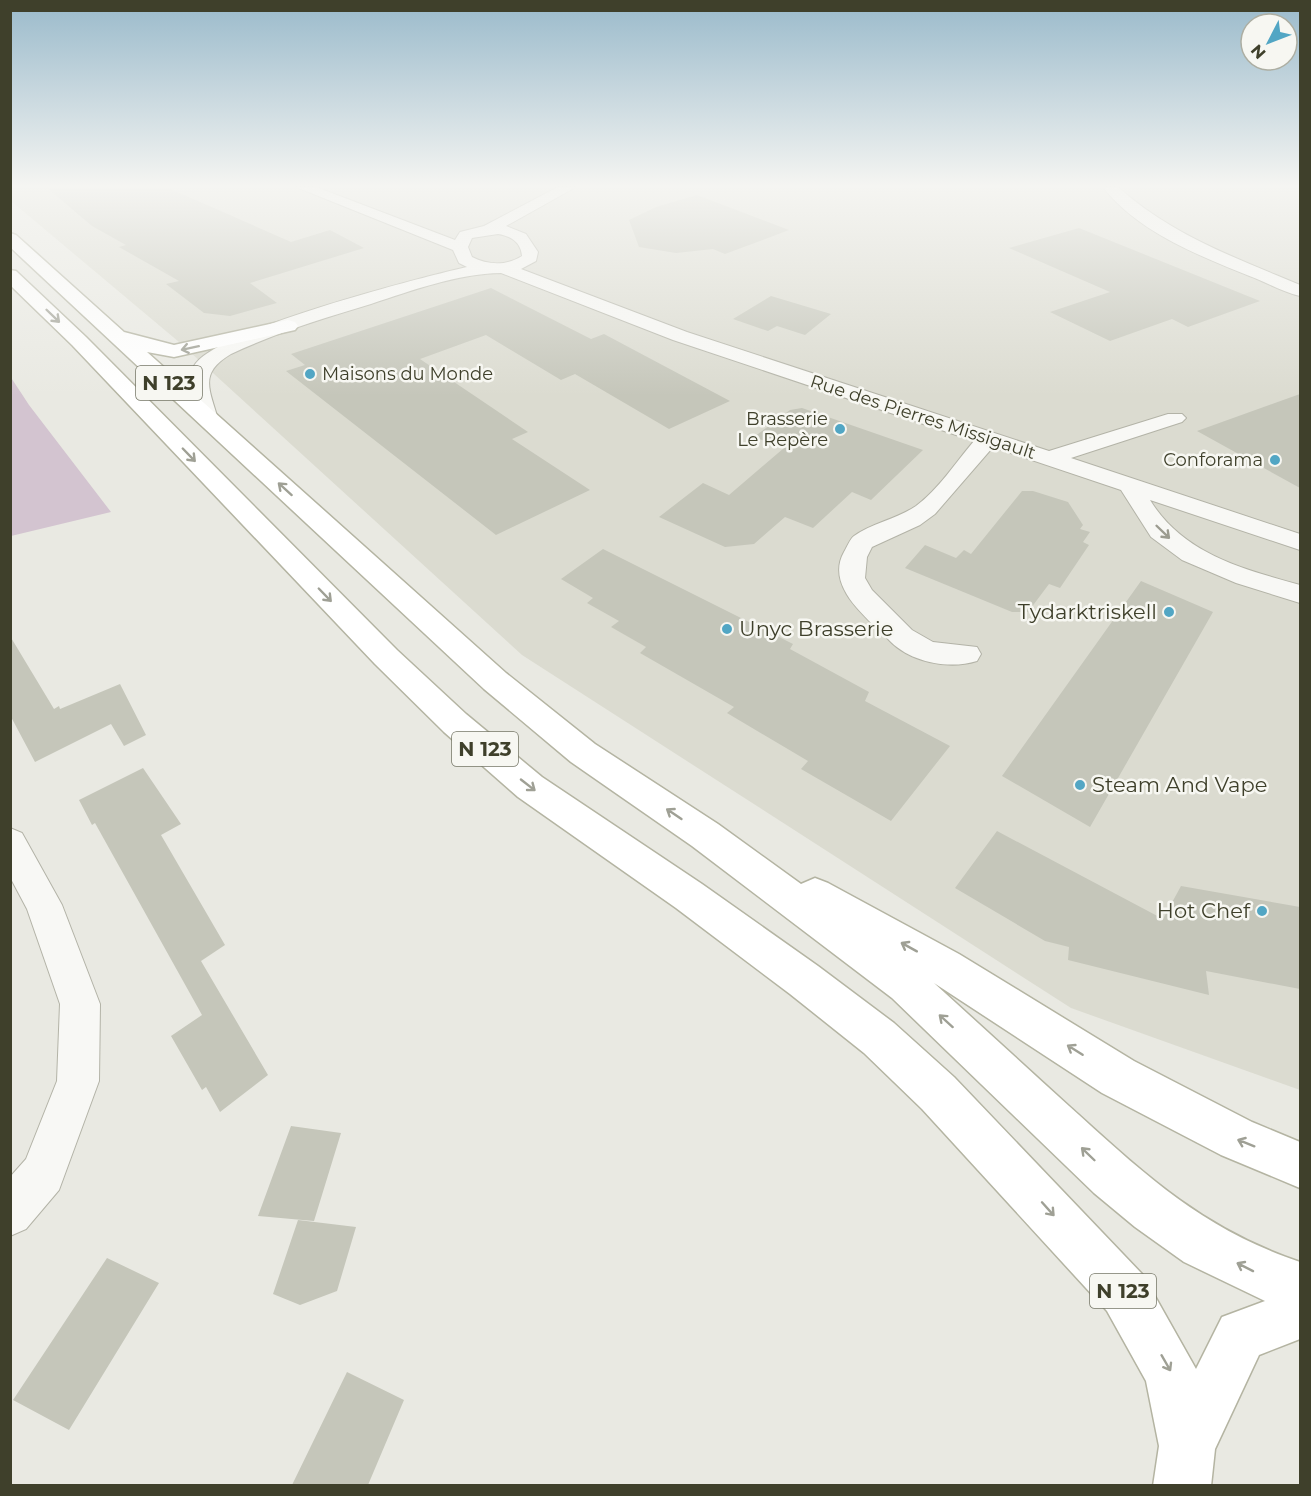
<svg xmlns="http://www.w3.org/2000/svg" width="1311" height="1496" font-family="Montserrat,sans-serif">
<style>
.built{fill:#dbdbd0}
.green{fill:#d3c4d0}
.building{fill:#c5c6ba}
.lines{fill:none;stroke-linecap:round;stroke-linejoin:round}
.street-casing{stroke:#b3b3a7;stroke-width:2}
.primary-casing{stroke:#b4b4a2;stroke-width:3}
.street{fill:#f8f8f5;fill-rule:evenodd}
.primary{fill:#fff;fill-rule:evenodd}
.oneway{stroke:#9fa095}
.oneway2{stroke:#9c9c90}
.poi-dot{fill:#52a6c4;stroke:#f7f7f2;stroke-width:2}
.labels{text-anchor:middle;stroke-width:5;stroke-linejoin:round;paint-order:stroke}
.far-poi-label{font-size:18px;fill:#3f402b;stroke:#f7f7f2;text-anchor:end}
.far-street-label{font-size:18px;fill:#3f402b;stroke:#f7f7f2}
.shield{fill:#f7f7f2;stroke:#767767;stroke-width:1.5}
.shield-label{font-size:20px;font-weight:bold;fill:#3f402b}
.poi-label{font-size:21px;fill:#3f402b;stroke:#f7f7f2;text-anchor:end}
</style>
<rect width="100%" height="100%" fill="#e9e9e2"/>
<!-- built -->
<path class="built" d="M10 187H1300V1090L1071 1008 522 655 179 342 11 201Z"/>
<!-- green -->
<path class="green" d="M10 376 29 405 111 512 11 536Z"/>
<!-- building -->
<path class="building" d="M46 187H166L291 242 330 230 364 248 250 283 277 303 230 316 204 313 166 284 179 281 119 247 126 245 92 226Z
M697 195 789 230 725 254 713 249 676 253 639 247 629 220 656 207Z
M1079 228 1260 301 1188 327 1172 319 1110 341 1050 312 1110 292 1009 248Z
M491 288 591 339 604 334 730 401 669 429 575 374 561 380 486 335 420 359 528 432 512 439 590 490 496 535 286 371 305 365 291 354Z
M771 296 831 314 805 335 777 326 768 331 733 319Z
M1300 394V488L1197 431Z
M802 408 923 450 871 500 852 492 813 528 785 517 754 544 725 547 659 517 703 483 729 495 784 448 754 437 790 410Z
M1022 491H1033L1068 502 1083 525 1080 529 1090 532 1083 542 1089 545 1060 588 1049 584 1028 612H1012L905 568 925 545 956 558 964 550 971 554Z
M603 549 793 644 790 649 869 692 865 701 950 746 891 821 801 769 808 761 727 713 734 707 640 653 646 647 611 627 619 621 587 603 593 598 561 579Z
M1141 581 1213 612 1090 827 1002 776Z
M10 636 54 709 59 706 60 709 120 684 146 735 124 746 111 724 35 762 10 715Z
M143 768 181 824 161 835 225 945 201 961 268 1075 220 1112 206 1087 202 1090 171 1036 202 1015 95 823 92 825 79 800Z
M997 831 1163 919 1181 886 1300 907V989L1206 971 1209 995 1068 960 1069 947 1045 941 955 888Z
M291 1126 341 1133 314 1221 258 1216Z
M298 1220 356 1227 337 1291 300 1305 273 1294Z
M107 1258 159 1283 69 1430 13 1400Z
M347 1372 404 1400 368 1485H292Z"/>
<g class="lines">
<!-- street casing -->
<g class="street-casing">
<path id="street" d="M296 187H316L455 240 460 232 484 226 558 187H576L506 226 526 234 538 252 536 261 521 269 687 332 1049 451 1168 414H1182L1186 418 1182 422 1071 458 1300 534V550L1150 500C1183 554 1243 569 1300 585V603L1236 583 1182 560 1151 537 1121 490 993 447 935 514 920 525 872 547 867 557 865 578 872 590 912 630 933 642 977 647 981 654 977 661C948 670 909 662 888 639 866 617 825 586 844 552 847 547 850 539 854 536 872 523 897 519 916 506 938 490 956 462 974 441L673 340 501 273C457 274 413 290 371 304 324 318 276 333 231 354 199 373 209 388 218 419L214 423H200C189 408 183 379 196 363 222 329 418 278 467 267L459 263 453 250ZM498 234C511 236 521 242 522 256 506 266 488 265 472 257L468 247 472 238Z
M1103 187H1118C1171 235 1236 258 1300 285V296C1286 293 1271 285 1257 279 1205 258 1139 234 1103 187Z
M10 828 22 833 62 905 100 1004 99 1081 59 1190 26 1229 10 1236V1177L26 1159 57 1081 60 1004 27 909 10 877Z"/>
</g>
<!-- primary casing -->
<g class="primary-casing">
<path id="primary" d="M10 233 16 235 124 332 174 345 288 320 295 322 298 326 295 330 174 357 147 352 506 673 595 744 718 824 801 884 815 878 828 883 959 954 1134 1061 1252 1122 1300 1142V1188L1221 1155 1102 1093 934 983C979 1024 1024 1065 1069 1106 1144 1174 1202 1229 1300 1262V1339L1259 1355 1215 1449 1211 1486H1153L1159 1446 1146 1381 1107 1311 922 1109 864 1053 790 994 676 908 518 797 444 732 375 664 72 345 10 285V270L16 271 86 337 397 650 466 714 542 777 702 884 818 966 894 1023 954 1077 1143 1275 1196 1369 1222 1317 1265 1301 1184 1262 1135 1227 1094 1193 892 998 692 846 571 762 484 689 10 247Z"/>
</g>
<!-- street -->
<use href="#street" class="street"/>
<!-- primary -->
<use href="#primary" class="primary"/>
</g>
<!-- one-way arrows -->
<defs><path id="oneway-shaft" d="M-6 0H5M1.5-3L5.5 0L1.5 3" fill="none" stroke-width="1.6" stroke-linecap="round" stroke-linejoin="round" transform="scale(1.5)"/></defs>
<g class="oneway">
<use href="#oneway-shaft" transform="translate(53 316) rotate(44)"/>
<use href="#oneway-shaft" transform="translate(190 348) rotate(168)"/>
<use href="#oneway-shaft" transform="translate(189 455) rotate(46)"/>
<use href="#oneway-shaft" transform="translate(285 489) rotate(-138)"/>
<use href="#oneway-shaft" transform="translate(325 595) rotate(46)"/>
<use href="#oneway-shaft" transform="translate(528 785) rotate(38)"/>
<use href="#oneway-shaft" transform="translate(674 814) rotate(-146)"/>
<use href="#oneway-shaft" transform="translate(909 947) rotate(-151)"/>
<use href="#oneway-shaft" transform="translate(946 1021) rotate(-138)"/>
<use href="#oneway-shaft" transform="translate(1075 1050) rotate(-148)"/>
<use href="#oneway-shaft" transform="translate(1246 1143) rotate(-158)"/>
<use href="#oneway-shaft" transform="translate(1088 1154) rotate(-136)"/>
<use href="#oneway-shaft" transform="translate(1048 1209) rotate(48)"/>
<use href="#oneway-shaft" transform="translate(1245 1267) rotate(-153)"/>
<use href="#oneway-shaft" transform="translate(1166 1363) rotate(60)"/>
</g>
<use class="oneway2" href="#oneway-shaft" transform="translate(1163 532) rotate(44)"/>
<!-- sky -->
<linearGradient id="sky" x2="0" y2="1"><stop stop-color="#9abacb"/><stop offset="0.47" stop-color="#f5f5f2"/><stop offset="1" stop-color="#f5f5f2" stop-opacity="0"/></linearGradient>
<rect width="1311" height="396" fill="url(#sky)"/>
<!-- markers -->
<g class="poi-dot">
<circle cx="310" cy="374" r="6"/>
<circle cx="840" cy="429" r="6"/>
<circle cx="1275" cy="460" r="6"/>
<circle cx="1169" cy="612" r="6"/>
<circle cx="727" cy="629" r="6"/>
<circle cx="1080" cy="785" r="6"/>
<circle cx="1262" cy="911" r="6"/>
</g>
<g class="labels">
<!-- far-poi labels -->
<g class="far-poi-label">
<text x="322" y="380" text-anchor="start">Maisons du Monde</text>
<text x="828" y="425">Brasserie<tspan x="828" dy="21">Le Repère</tspan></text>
<text x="1263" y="466">Conforama</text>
</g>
<!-- far-street labels -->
<g class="far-street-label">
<text transform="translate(923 417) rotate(18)" y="6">Rue des Pierres Missigault</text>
</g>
<!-- shield labels -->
<g class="shield">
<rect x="136" y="366" width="66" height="34" rx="4.5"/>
<rect x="452" y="732" width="66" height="34" rx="4.5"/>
<rect x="1090" y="1274" width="66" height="34" rx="4.5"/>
</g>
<g class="shield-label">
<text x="169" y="390">N 123</text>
<text x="485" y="756">N 123</text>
<text x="1123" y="1298">N 123</text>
</g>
<!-- poi labels -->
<g class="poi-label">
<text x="1157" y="619">Tydarktriskell</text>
<text x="739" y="636" text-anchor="start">Unyc Brasserie</text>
<text x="1092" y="792" text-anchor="start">Steam And Vape</text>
<text x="1250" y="918">Hot Chef</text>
</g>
</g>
<!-- border -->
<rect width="1311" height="1496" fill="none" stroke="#3f402b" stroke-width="24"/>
<!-- north arrow -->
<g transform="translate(1269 42) rotate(228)"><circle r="28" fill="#f7f7f2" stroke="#adaea2" stroke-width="1.5"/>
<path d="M0-4.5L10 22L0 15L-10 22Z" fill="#52a6c4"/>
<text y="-9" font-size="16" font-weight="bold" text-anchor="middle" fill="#3f402b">N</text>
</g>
</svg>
